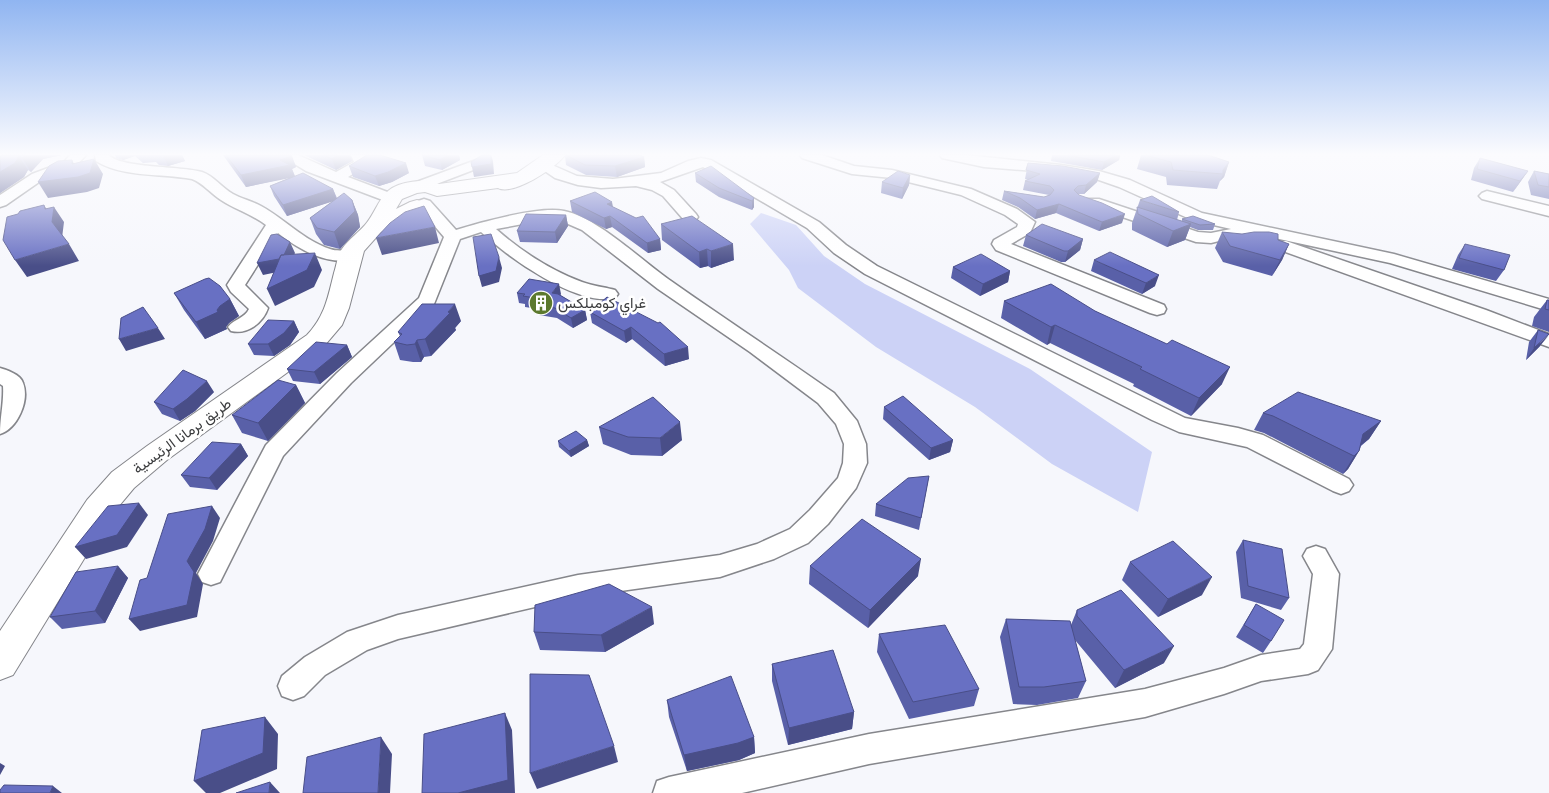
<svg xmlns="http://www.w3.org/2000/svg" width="1549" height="793" font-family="'PT Sans',Vazirmatn,sans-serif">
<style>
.green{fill:#ccd2f6}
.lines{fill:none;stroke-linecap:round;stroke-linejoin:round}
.minor-casing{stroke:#85868b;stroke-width:3}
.major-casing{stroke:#85868b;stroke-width:2}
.minor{fill:#fff;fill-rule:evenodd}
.major{fill:#fff;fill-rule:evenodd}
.wall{fill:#5960a8}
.shaded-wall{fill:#494e88}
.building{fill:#6870c3;stroke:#494e88}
.labels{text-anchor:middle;stroke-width:5;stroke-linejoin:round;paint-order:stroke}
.poi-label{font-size:15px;fill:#3b3c3e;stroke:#fff;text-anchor:start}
.street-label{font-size:15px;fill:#3b3c3e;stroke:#fff}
</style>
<rect width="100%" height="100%" fill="#f6f7fc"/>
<!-- green -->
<path class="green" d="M761 213 796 225 824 256 865 284 1030 369 1152 452 1138 512 1052 464 975 407 876 347 798 288 789 270 750 224Z"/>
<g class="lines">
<!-- minor casing -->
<g class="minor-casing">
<path id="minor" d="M70 155H86L74 168 42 180 6 205 0 207V195L32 174 64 162Z
M95 155H109C119 168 182 166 202 172 214 176 222 188 233 194 242 199 252 201 261 206 285 219 303 240 330 249 338 252 347 249 356 251L359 255 356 259C327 266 300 250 278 233L245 285 268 308C263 323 247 335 231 331L228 327C234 319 245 318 249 309L231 292 227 285 266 225C250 213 236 210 221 200 210 193 203 183 192 179 160 173 124 178 96 161Z
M280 155H298L336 172 354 162 351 155H365L369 164 348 177 398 196 401 199 398 202H388L306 171Z
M800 155H822L854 166 892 170 971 189 1017 209 1035 222 1030 233 1011 244 1164 305 1166 309 1164 313 1157 315 1150 313 996 250 992 244 994 240 1017 227 1018 224 1005 215 961 195 892 178 852 174 802 158Z
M940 155H966L1061 165 1099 171 1130 180 1202 213 1394 254 1549 299V311L1390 263 1251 233 1211 243 1196 242 1087 205 1085 202 1087 199H1099L1198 232 1211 233 1231 229 1192 220 1119 187 1096 179 1061 173 984 167 942 158Z
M701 158 711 160 819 222 846 245 877 266 1185 418 1238 428 1263 435 1349 479 1353 485 1349 491 1341 494 1333 491 1247 447 1179 432 1152 420 865 274 834 253 807 228 703 167 660 182 674 190 696 214 698 217 696 220H684L663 196 652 190 636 186 601 188 578 185 555 178 536 165 538 162 543 161 577 176 613 179 661 173 688 161Z
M476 160 481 161 483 164 481 167 421 190H411L408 187 411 184Z
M1487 191 1549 206V216L1482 199 1479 196 1482 193Z
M424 199 430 201 456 230C481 222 539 206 564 211 597 217 642 261 671 281 725 319 780 355 834 393L857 421 866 444 867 463 856 488 828 524 808 543 774 559 720 577 578 597 398 639 367 650 325 675 304 696 293 700 282 696 278 686 282 676 305 657 347 632 398 615 578 575 720 555 757 544 790 529 810 510 838 478 843 463 844 444 836 424 818 403 750 352 658 289 582 230 559 220H544L496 229C521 251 550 270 582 282 593 286 604 287 615 290L618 294 615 298C577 307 508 257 481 232L460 239 434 304 351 383 283 456 220 582 211 585 202 582 198 574 266 445 337 373 419 298 444 237 416 204 418 201Z
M1286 241 1486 310 1549 334V347L1280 250 1278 246 1280 242Z
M0 368C7 370 21 375 23 383 30 401 17 429 0 434 0 417 4 402 3 386L0 384Z
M1316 546 1325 549 1339 574 1332 649 1318 670 1308 674 1261 681 1224 694 1145 717 869 764 742 793H653L657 781 669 777 869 734 1145 689 1224 668 1261 655 1300 649 1304 644 1313 574 1303 556 1307 549Z"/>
</g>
<!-- major casing -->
<g class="major-casing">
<path id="major" d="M543 155H565C556 168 513 196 498 188L437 196 425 192 417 193 402 199 396 209 410 202 417 200 424 202 427 206 424 210 381 232 364 251 349 308 342 325 325 345 167 460 134 488 109 518 13 675 0 680V631L87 500 112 472 147 446 307 335C325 316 328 297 334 273 336 267 337 260 339 254 345 242 356 235 365 225 374 215 378 200 388 191 399 181 427 178 439 184L517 173Z"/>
</g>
<!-- minor -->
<use href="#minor" class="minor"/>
<!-- major -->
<use href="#major" class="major"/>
</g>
<!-- wall -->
<path class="wall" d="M62 155 43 159 31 172 28 170 24 177 0 193V156Z
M115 155H182L185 161 168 166 159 165 156 162 143 163 135 156 123 160 116 158Z
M223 155H291L296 167 292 169 295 176 333 189 337 198 352 200 358 215 360 227 340 249 324 245 316 234 310 218 333 201 287 216 274 196 270 186 291 177 246 187Z
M304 155H350L352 161 336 170Z
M422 155H459L460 160 442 170 425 166Z
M565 155H640L644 157 645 167 617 177 586 175 566 165Z
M1052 155H1120L1119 160 1102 170 1051 161Z
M1141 155H1208L1229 162 1224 177 1220 181 1217 189 1167 185 1166 177 1137 169Z
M1480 158 1528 171 1513 192 1471 180 1474 168Z
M1028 163 1100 173 1097 182 1084 194H1078L1122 223 1099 231 1056 213 1035 219 1018 207 1002 200 1004 191 1044 197 1049 195 1023 190 1025 181 1028 180 1025 179Z
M349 166 409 173 392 182 379 186 353 177Z
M1534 171 1549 174V199L1531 195 1528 182Z
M695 173 754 198V207L752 210 719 197 696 182Z
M910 175 909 185 902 199 881 193 882 182Z
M1140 200 1179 212 1177 220 1182 221V219L1215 224 1213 230H1198L1190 227 1185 240 1167 247 1132 230V223Z
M570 201 613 207 660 239 661 250 648 253 612 227 606 229 572 212Z
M566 215 568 226 557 243 520 242 517 231Z
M661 224 734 260 711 268 708 266 700 268 662 240Z
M1222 232 1289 244 1282 260 1272 276 1223 262 1215 248Z
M1026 235 1083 239 1080 250 1065 262H1061L1023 246Z
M1465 244 1504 270 1496 281 1452 269 1458 255Z
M1094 260 1155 286 1142 294 1091 271Z
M953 267 1010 271 1008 282 980 296 951 278Z
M174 293 230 299 239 316 229 323 226 327 227 329 205 339 184 310Z
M517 293 561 294 560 295 585 310 587 320 573 328 557 318 539 315 538 309 525 307V304L519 303Z
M607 297 689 359 665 366 632 339 626 343 592 323 590 312Z
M1547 300H1549V332L1532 326 1534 317Z
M1004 301 1095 311 1222 384 1191 416 1133 386 1134 384 1050 343 1047 345 1001 318Z
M294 321 299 332 290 345 274 356 254 355 248 344Z
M461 321 455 328 456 330 431 356 424 357 421 362H413L400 360 394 342 400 336 398 332Z
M1538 330 1540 346 1526 360 1529 342Z
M347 345 352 357 320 384 293 381 287 369Z
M296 385 305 403 268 441 242 433 232 415Z
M214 392 195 411 180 421 162 414 154 402Z
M884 407 953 440 950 452 929 460 883 419Z
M1263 413 1381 421 1369 439 1361 446 1359 451 1348 469 1343 474 1264 433 1254 430Z
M599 427 682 440 662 456 631 455 603 444Z
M587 440 589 446 571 457 559 447 558 441Z
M241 444 248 456 217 490 190 487 181 475Z
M929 476 919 530 875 516 876 504Z
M1243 540 1289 598 1281 610 1241 598 1236 552Z
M1130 562 1202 595 1158 617 1122 580Z
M118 566 128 578 105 623 62 629 50 617Z
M810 566 918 576 868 628 809 584Z
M1256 604 1271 641 1263 653 1236 637Z
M1077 610 1164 663 1115 688 1075 640 1086 681 1078 698 1037 705 1013 704 1000 637 1006 619 1071 625Z
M654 624 605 652 540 650 534 632Z
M879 634 979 689 974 706 909 719 877 652Z
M772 664 854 712 852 729 788 745 772 681Z
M667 700 754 737 755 753 739 760 687 771 669 717Z"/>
<!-- shaded-wall -->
<path class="shaded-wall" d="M25 155H62L43 159 31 172 22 158Z
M120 155H135V156L123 160Z
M163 155H182L185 161 168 166Z
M338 155H350L352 161 336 170 332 159Z
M448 155H459L460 160 442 170 440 160Z
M491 155 493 161 494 174 474 177 472 167Z
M1116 155H1120L1119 160 1102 170 1104 162Z
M19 156 28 170 24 177 0 193V172Z
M292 156 296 167 292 169 295 177 246 187 241 175Z
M644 157 645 167 617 177 615 166Z
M94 159 103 174 99 188 87 192 48 198 38 182 72 164V160L80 175Z
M1229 162 1224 177 1220 181 1223 174V170Z
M406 163 409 173 392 182 379 186 375 176Z
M1528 171 1521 181 1513 192 1520 181Z
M1100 173 1097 182 1084 194 1086 185Z
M910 175 909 185 902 199 903 188Z
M333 189 337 200 287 216 283 205Z
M754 198V207L752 210V201Z
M352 200 358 215 360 227 340 249 334 232Z
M612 202 614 212 607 204Z
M1059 204 1056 213 1035 219 1037 210Z
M44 205 52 218 54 207 64 222 62 238 52 222 45 209Z
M1125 214 1122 223 1099 231 1102 222Z
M566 215 568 226 557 243 555 232Z
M610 216 612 227 606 229 604 218Z
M1191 224 1185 240 1167 247 1173 231Z
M435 227 439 243 382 255 376 238Z
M660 239 661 250 648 253 647 243Z
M1083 239 1080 250 1065 262 1068 251Z
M290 242 295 253 287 270 263 275 257 263Z
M69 244 79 261 27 277 15 260Z
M733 244 734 260 711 268V251Z
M1289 244 1282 260 1272 276 1280 260Z
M707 249 708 266 700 268 699 252Z
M315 253 322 270 314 287 275 306 267 289Z
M499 257 502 268 499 282 482 287 479 276Z
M1010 271 1008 282 980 296 983 284Z
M1159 275 1155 286 1142 294 1146 283Z
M559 284 561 294 554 303 552 293Z
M230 299 239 316 229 323 226 327 227 329 205 339 196 322 217 310 220 306Z
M455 304 461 321 455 328 456 330 431 356 425 339Z
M585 310 587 320 573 328 571 318Z
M294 321 299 332 290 345 274 356 268 344Z
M1055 325 1050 343 1047 345 1051 327Z
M631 327 632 339 626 343 624 331Z
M158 328 165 339 126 351 119 339Z
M1549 335 1540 346 1526 360 1534 348Z
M417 340 424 357 421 362 415 344Z
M347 345 352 357 320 384 314 372Z
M688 347 689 359 665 366 664 354Z
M1230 367 1222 384 1191 416 1199 398Z
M207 381 214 392 195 411 180 421 173 409Z
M296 385 305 403 268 441 258 423Z
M1381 421 1369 439 1352 452 1363 434Z
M680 422 682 440 662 456 660 438Z
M587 440 589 446 571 457 569 451Z
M953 440 950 452 929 460 931 448Z
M241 444 248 456 217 490 209 478Z
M1359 451 1348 469 1343 474 1354 456Z
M139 503 148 515 127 547 86 559 75 547Z
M212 506 220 518 213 541 196 573 203 584 197 617 140 631 129 619 187 561Z
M921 559 918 576 868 628 870 610Z
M118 566 128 578 105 623 95 611Z
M1212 577 1202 595 1158 617 1168 599Z
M652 607 654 624 605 652 601 635Z
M1174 646 1164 663 1115 688 1124 670Z
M854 712 852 729 788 745 789 728Z
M505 713 512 730 515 793H458Z
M265 717 278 734 277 769 220 793H206L194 781Z
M381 737 392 754 390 793H378Z
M754 737 755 753 739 760 687 771 684 755Z
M614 746 618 762 537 789 530 773Z
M0 763 5 766 0 775Z
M270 782 280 793H269Z
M53 786 62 793H50Z"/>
<!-- building -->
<path class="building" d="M2 155H25L22 158 19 156 15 163 0 172V156Z
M226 155H291L292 156 280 160 290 165 241 175Z
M324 155H338L332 159Z
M367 155H380L406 163 388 172 375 176 349 166Z
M422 155H448L440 160Z
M482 155H491V164L472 167 471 162Z
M566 155H640L644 157 615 166 585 165Z
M1067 155H1116L1104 162Z
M1145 155H1208L1229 162 1223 170V174L1173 170 1171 162Z
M1480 158 1528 171 1520 181 1477 169Z
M94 159 90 173 78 177 38 182 49 166 58 161 72 160V164Z
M1028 163 1063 166 1100 173 1086 185 1078 186 1074 190 1079 195 1102 203 1125 214 1102 222 1059 204 1037 210 1020 198 1004 191 1044 197 1050 195 1054 190 1050 186 1025 181 1040 174 1026 170Z
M711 166 754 198 752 201 719 188 695 173Z
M898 171 910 175 903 188 882 182Z
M1534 171 1549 174V187L1538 185Z
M303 173 333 189 283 205 270 186Z
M595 192 612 202 607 204 636 218 643 216 660 239 647 243 610 216 604 218 570 201Z
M344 193 352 200 355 211 334 232 317 228 310 218Z
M1152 196 1179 212 1140 200Z
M44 205 45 209 54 207 52 222 69 244 15 260 3 240 7 217 18 214 20 211Z
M424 206 435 227 376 238 390 223 405 212Z
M1137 207 1191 224 1173 231 1138 214Z
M526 214 566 215 555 232 517 231Z
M692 216 733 244 711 251 707 249 699 252 661 224Z
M1193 216 1215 224 1200 225 1182 219Z
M1042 224 1083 239 1068 251H1064L1026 235Z
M1222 232 1242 234 1254 232H1269L1278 234V240L1289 244 1280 260 1230 246Z
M277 234 290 242 284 255H281L279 259 257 263 271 235Z
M491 234 499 257 496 271 479 276 473 237Z
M1465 244 1510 255 1504 270 1459 258Z
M1110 252 1159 275 1146 283 1094 260Z
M315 253 307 270 267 289 281 255Z
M981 254 1010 271 983 284 953 267Z
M209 278 220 286 230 299 220 306 217 310 218 312 196 322 174 293 205 279Z
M529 279 559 284 552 293 558 294 585 310 571 318 555 308 537 305 541 299 523 296 525 294 517 293Z
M1051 284 1095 311 1167 344 1172 340 1230 367 1199 398 1140 369 1142 367 1055 325 1051 327 1004 301Z
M607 297 658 323 660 322 688 347 664 354 631 327 624 331 590 312Z
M1547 300H1549V310L1545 309Z
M422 304H455L448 312 450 313 425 339 417 340 415 344 407 345 394 342 402 334 398 332Z
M143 307 158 328 119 339 121 318Z
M268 320 294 321 284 333 268 344H248Z
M1538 330 1549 334 1534 348Z
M316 342 347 345 314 372 287 369Z
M183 370 207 381 187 399 173 409 154 402Z
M278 380 296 385 258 423 232 415Z
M1298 392 1381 421 1363 434 1359 451 1354 456 1273 416 1263 413Z
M903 396 953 440 931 448 884 407Z
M653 397 680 422 660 438 628 437 599 427Z
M576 431 587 440 569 451 558 441Z
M212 442 241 444 209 478 181 475Z
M929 476 921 518 876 504 908 478Z
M139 503 117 535 75 547 108 506Z
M212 506 205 529 187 561 194 572 187 605 129 619 140 580 147 578 168 514Z
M862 519 921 559 870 610 810 566Z
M1243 540 1282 549 1289 598 1248 586Z
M1173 541 1212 577 1168 599 1130 562Z
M118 566 95 611 50 617 76 572Z
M609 584 652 607 601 635 534 632 535 605Z
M1121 590 1174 646 1124 670 1077 616V610Z
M1256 604 1284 620 1271 641 1244 625Z
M1006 619 1070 621 1086 681 1044 687H1019Z
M945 625 979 689 913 702 879 634Z
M833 650 854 712 789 728 772 664Z
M530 674 589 675 614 746 530 773Z
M731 676 754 737 738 743 684 755 667 700Z
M505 713 508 780 458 793H422L424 734Z
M265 717 263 753 194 781 202 730Z
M381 737 378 793H303L307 757Z
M270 782 269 793H236Z
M4 785 53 786 50 793H0V790Z"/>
<!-- sky -->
<linearGradient id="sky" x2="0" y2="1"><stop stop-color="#90b5f1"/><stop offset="0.58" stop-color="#fbfbfe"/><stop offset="1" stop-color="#fbfbfe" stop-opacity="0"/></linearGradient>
<rect width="1549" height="266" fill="url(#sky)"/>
<!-- icons -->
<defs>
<g id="building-disc" transform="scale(1.25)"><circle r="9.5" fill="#5c792e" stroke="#fff"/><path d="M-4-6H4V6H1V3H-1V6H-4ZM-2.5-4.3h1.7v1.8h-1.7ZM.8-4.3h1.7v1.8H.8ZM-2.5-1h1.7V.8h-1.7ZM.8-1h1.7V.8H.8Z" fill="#fff"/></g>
</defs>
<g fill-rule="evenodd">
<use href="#building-disc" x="541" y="303"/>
</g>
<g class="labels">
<!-- poi labels -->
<g class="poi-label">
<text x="558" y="308">غراي كومبلكس</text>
</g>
<!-- street labels -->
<g class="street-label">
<text transform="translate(182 436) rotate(-36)" y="5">طريق برمانا الرئيسية</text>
</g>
</g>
</svg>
